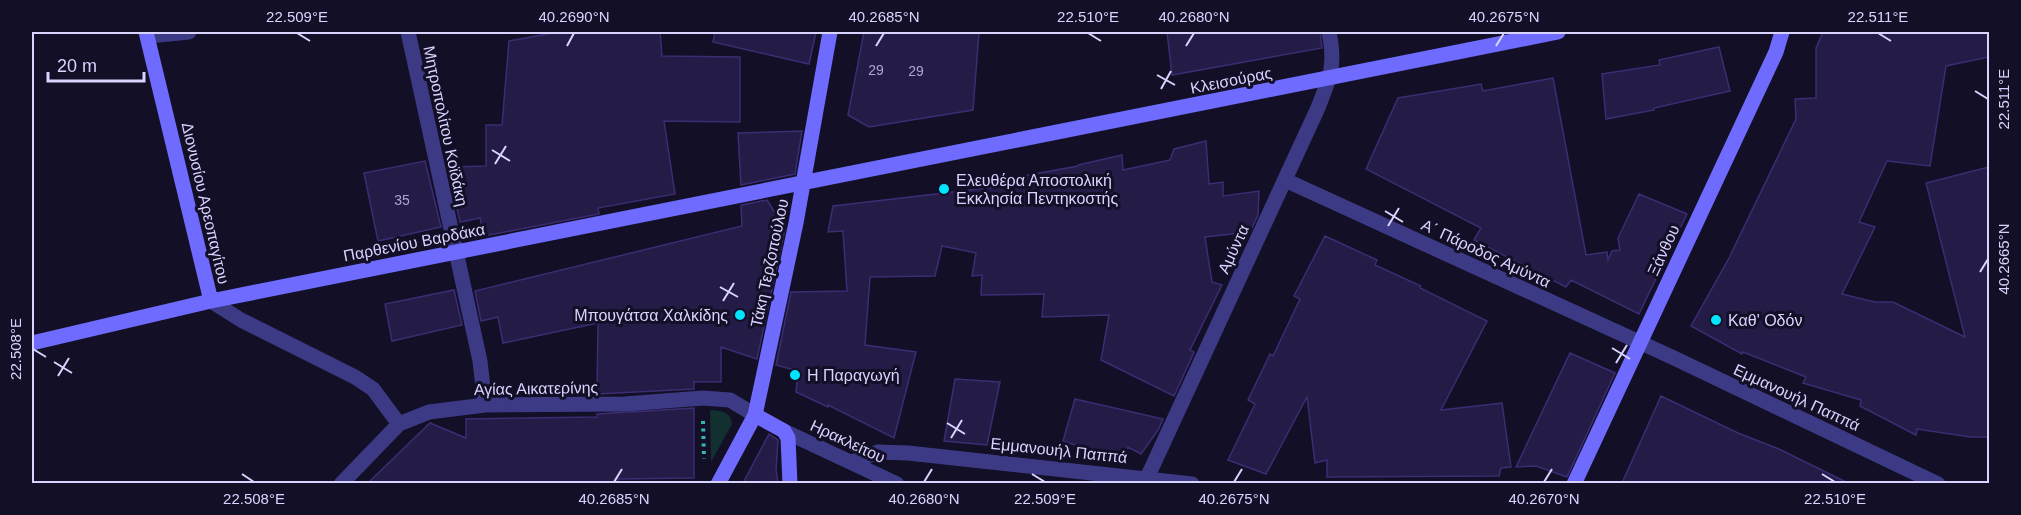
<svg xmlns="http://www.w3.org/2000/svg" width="2021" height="515" font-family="Arial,sans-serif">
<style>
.green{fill:#12302f}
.building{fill:#241b47;stroke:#3b2d73;stroke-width:1.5}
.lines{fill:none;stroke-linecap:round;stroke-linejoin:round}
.path{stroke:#2fb8b0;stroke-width:4;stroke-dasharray:3 4.5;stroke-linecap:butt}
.street{stroke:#3d3a85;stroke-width:15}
.secondary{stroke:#6f6bff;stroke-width:15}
.ticks{fill:none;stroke:#d9d4ff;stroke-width:2}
.poi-dot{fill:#00e5ff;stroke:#130f26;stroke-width:2}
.labels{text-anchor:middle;stroke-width:6;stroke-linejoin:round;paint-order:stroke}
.number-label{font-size:14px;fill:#aca6d1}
.street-label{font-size:16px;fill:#d9d4ff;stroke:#130f26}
.poi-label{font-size:16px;fill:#d9d4ff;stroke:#130f26;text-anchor:start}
.neatline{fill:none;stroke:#d9d4ff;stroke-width:2}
.ticks-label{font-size:15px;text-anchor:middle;fill:#d9d4ff}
</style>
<rect width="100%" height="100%" fill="#130f26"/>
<!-- green -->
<path class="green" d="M710 410C720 411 731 411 732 424L711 462Z"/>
<!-- building -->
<path class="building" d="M559 32H660L662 56 740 57V122L664 121 675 194 598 208 599 214 484 236 480 218 460 222 448 167 486 166V125H502L509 41Z
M715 32H816L809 64 713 42Z
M864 32H979L973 110 869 127 848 115Z
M1167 32H1320L1322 48 1172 75Z
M1823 32H1989V57L1946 66 1930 166 1887 161 1859 222 1875 227 1842 294 1875 302H1893L1965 337 1926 183 1989 167V437H1970L1917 429 1916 435 1860 406 1861 400 1803 383 1806 377 1743 352 1742 354 1691 326 1729 258 1796 119 1795 99 1816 98V48Z
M1719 47 1730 91 1654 108V110L1606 119 1602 74 1660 65 1659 60Z
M1553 78 1586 255 1607 252 1608 260 1612 251 1620 250 1618 238 1639 194 1687 214 1639 314 1571 280 1566 287 1474 240 1481 228 1366 169 1398 98 1481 84 1483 91Z
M802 131 795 174 741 185 738 133Z
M1206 141 1209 184 1223 182V196L1259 191 1258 215 1250 232 1205 237 1212 282 1222 285 1190 350 1194 352 1174 396 1101 360 1109 315 1042 317 1044 294 981 295 982 275 972 276 976 253 942 246 935 276 870 277 865 345 916 352 894 438 828 405V407L796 392 798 371 776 365 791 292 847 291 843 231 828 232 833 206 996 187 995 181 1078 166V165L1122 155 1123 170 1170 160 1174 149Z
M425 161 441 227 378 241 364 173Z
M767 200 785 229 757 359 721 347V382H694V389L597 394 598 323 503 343 498 317 481 321 475 291 742 226 741 205Z
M1325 236 1377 260 1375 265 1421 286 1420 288 1487 321 1441 410 1502 403 1511 467 1501 468 1499 476 1327 477V460L1315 463 1307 397 1266 474 1228 460 1255 404 1248 400 1270 354 1273 356 1300 299 1294 296Z
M454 290 462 325 392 341 385 304Z
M1570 353 1615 373 1567 477 1536 466 1516 467Z
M955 379 1000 382 987 445 944 441Z
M1661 396 1738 433 1779 449 1848 483H1622Z
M1075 399 1163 419 1158 430 1141 454 1128 447 1120 460 1063 441Z
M694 408V478L618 479V483H368L430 423 466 438V419L597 417V414Z
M769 434 778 440 776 470 778 483H743Z"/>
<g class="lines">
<!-- path -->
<path class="path" d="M703 421 704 459"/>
<!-- street -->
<path class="street" d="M408 32 480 361 485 405
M148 36 189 32
M1285 180 1674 358 1938 484
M211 301 241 320 355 377 373 389 399 424
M784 431 897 484
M852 462 878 452 908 453 1192 484
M1147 478 1317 110C1330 78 1336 66 1329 32
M341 484 399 424 429 412 485 405 625 404 703 398 730 400 755 415"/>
<!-- secondary -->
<path class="secondary" d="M146 32 211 301
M32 343 211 301 1558 32
M755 415 784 431 788 438 790 484
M718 484 755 415 796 223 830 32
M1574 484 1776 52 1782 32"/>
</g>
<!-- ticks -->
<path class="ticks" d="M297 33 310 41M1088 33 1101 41M1878 33 1891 41M567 46 574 33M876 46 884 33M1186 46 1194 33M1496 46 1504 33M1157 75 1175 85M1161 89 1171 71M1975 91 1988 99M492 150 510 161M495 164 506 146M1385 211 1403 222M1388 226 1399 208M1980 272 1988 259M720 287 738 297M723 301 734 283M1612 348 1630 359M33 349 46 357M54 362 72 373M1616 363 1627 345M58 376 69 358M947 423 965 434M951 438 962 420M242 474 254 482M1032 474 1045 482M1822 474 1835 482M614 482 622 469M924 482 932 469M1234 482 1242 469M1544 482 1552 469"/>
<!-- markers -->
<g class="poi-dot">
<circle cx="944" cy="189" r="6"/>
<circle cx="740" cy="315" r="6"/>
<circle cx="1716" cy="320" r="6"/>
<circle cx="795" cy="375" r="6"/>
</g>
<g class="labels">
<!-- number labels -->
<g class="number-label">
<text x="876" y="75">29</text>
<text x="916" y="76">29</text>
<text x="402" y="205">35</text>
</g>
<!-- street labels -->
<g class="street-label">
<text transform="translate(1231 80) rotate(-11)" y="6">Κλεισούρας</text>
<text transform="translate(446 126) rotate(78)" y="6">Μητροπολίτου Κοϊδάκη</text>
<text transform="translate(206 203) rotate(77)" y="6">Διονυσίου Αρεοπαγίτου</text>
<text transform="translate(414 242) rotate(-11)" y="6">Παρθενίου Βαρδάκα</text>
<text transform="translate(1233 249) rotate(-65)" y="6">Αμύντα</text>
<text transform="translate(1663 250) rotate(-65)" y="6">Ξάνθου</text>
<text transform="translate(1486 253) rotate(25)" y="6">Α΄ Πάροδος Αμύντα</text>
<text transform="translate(769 263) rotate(-78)" y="6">Τάκη Τερζοπούλου</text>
<text transform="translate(536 388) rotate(-1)" y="6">Αγίας Αικατερίνης</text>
<text transform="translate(1797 397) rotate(25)" y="6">Εμμανουήλ Παππά</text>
<text transform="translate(848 441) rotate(25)" y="6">Ηρακλείτου</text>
<text transform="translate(1059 450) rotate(6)" y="6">Εμμανουήλ Παππά</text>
</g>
<!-- poi labels -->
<g class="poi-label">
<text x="956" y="186">Ελευθέρα Αποστολική<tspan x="956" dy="18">Εκκλησία Πεντηκοστής</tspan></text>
<text x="728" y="321" text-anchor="end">Μπουγάτσα Χαλκίδης</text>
<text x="1728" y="326">Καθ' Οδόν</text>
<text x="807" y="381">Η Παραγωγή</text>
</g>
</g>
<!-- border -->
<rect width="2021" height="515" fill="none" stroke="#130f26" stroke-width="66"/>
<!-- scale -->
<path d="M48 72v9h96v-9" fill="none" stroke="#d9d4ff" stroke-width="3"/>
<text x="57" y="72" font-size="18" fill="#d9d4ff" stroke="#130f26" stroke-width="4.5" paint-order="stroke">20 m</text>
<rect x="33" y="33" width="1955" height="449" class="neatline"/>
<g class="ticks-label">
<text x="297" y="22">22.509°E</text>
<text x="574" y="22">40.2690°N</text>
<text x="884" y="22">40.2685°N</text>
<text x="1088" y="22">22.510°E</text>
<text x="1194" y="22">40.2680°N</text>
<text x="1504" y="22">40.2675°N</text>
<text x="1878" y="22">22.511°E</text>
<text transform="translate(2004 99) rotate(-90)" y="5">22.511°E</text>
<text transform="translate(2004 259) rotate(-90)" y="5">40.2665°N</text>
<text transform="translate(16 349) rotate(-90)" y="5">22.508°E</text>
<text x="254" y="504">22.508°E</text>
<text x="614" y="504">40.2685°N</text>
<text x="924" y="504">40.2680°N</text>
<text x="1045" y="504">22.509°E</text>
<text x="1234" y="504">40.2675°N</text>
<text x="1544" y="504">40.2670°N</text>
<text x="1835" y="504">22.510°E</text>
</g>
</svg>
